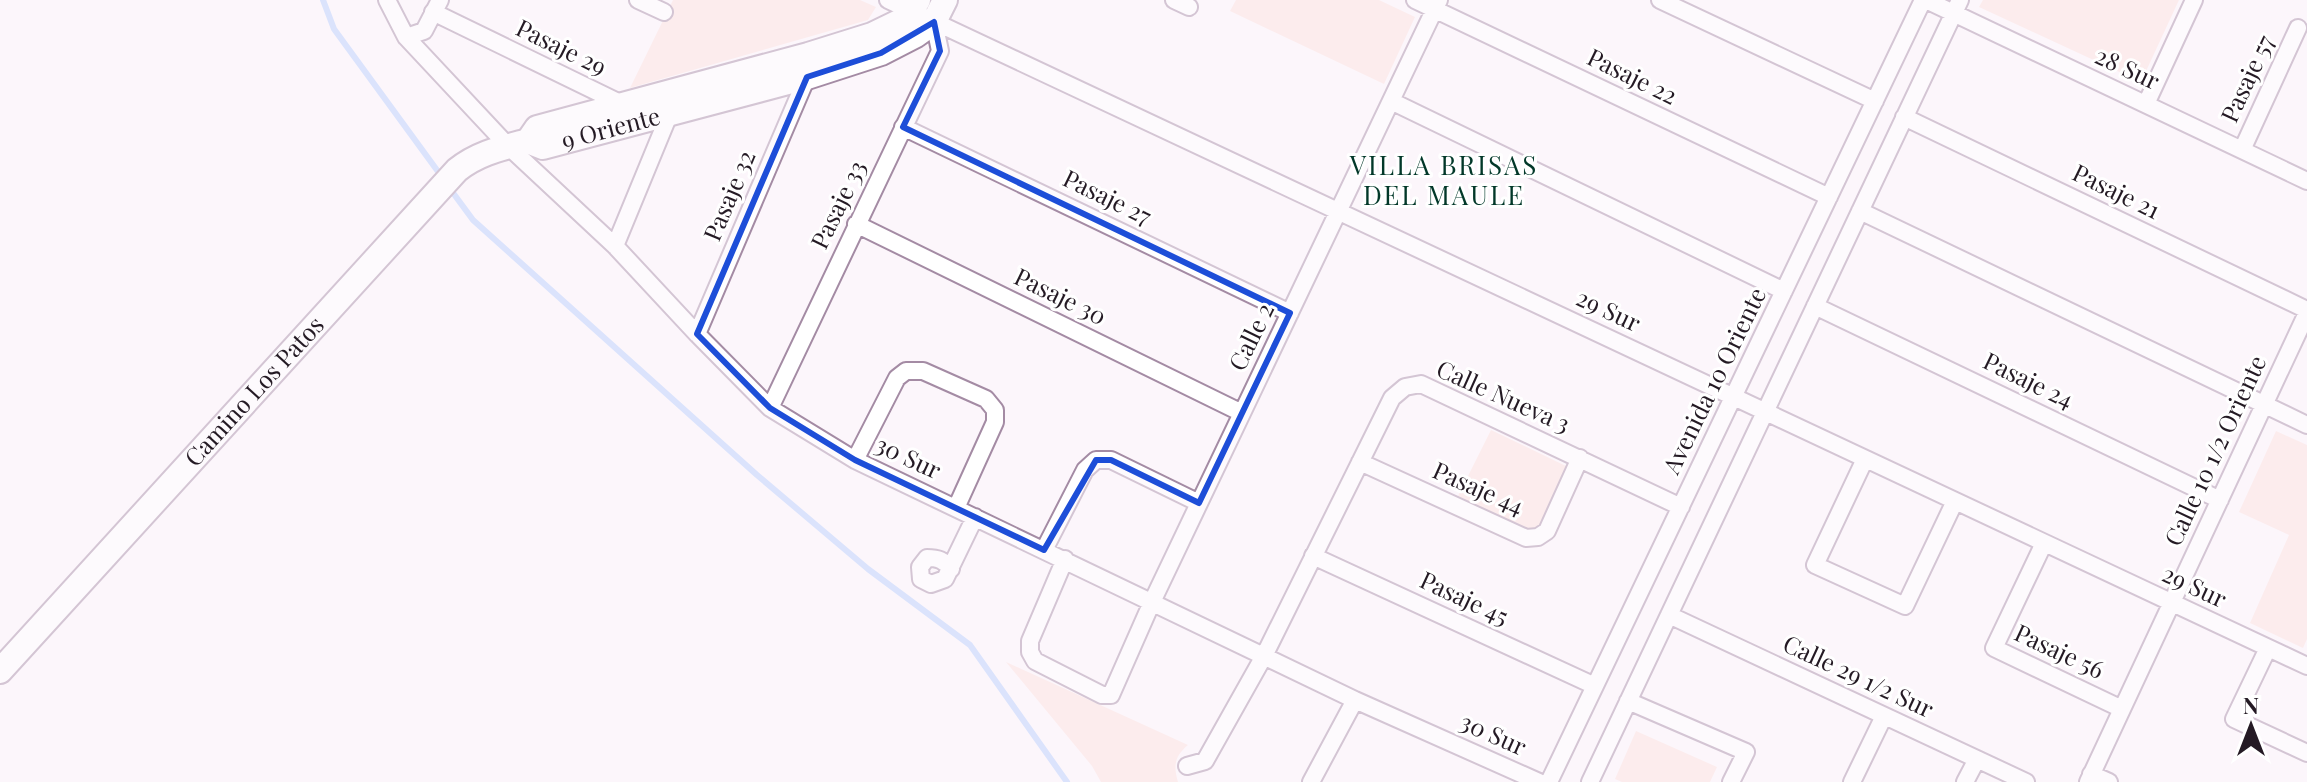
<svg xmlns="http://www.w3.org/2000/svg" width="2307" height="782" font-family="'Playfair Display',serif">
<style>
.green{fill:#fce1dc}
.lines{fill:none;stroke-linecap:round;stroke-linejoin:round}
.stream{stroke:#b3ccfc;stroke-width:6}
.street-casing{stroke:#a48ba4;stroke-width:20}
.secondary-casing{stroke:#a48ba4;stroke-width:28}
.street{stroke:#fff;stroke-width:16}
.secondary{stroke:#fff;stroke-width:24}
.marked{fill:none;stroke:#1d4ed8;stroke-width:6;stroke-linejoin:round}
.labels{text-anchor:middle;stroke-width:6;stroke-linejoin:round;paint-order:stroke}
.street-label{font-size:24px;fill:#241a24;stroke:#fff}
.neighbourhood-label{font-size:26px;letter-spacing:2px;fill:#023829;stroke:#fff}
</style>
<rect width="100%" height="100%" fill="#fcf6fb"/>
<!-- green -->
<path class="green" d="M673 0H860L876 7 868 20 630 88Z
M1236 0H1379L1415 17 1384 84 1230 11Z
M1983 0H2179L2141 82 1979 7Z
M1491 430 1568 467 1542 524 1535 529H1526L1458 496Z
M2276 431 2307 445V639L2303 648 2250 623 2289 535 2239 512Z
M1006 662 1188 745C1175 756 1173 765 1178 782H1101L1092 766Z
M1636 731 1717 767 1710 782H1622L1615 779Z"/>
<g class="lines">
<!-- stream -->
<path class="stream" d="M323 0 334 29 442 177
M448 186 473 220 757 475 868 569 970 645 1067 782"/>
<!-- street casing -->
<g class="street-casing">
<path id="street" d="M387 0 406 37 508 146 615 246 697 334 770 408 855 460 1355 700 1539 782
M638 0 664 12
M888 0 2307 666
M1174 0 1189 7
M1415 0 1829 197
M1660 0 1875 101
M1926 0 2307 181
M433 12 624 105
M406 37 424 31 440 0
M1391 101 1784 291
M2146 104 2194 0
M1904 117 2307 310
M903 127 1290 313
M2242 150 2298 28
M1860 211 2307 425
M856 224 1242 413
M615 246 669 115
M1815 306 2220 500
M697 334 807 77
M770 408 940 51 934 22
M1865 459 1815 565 1905 606 1955 501
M855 460 897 378 906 371H923L986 399 995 410V422L956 508
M1360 462 1526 538 1538 537 1547 531 1580 458
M2044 543 1994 648 2122 709
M1044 550 1085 470 1096 460H1111L1199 503
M1313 556 1595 686
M1065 559 1030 641V652L1035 661 1102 695H1111L1152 602 1439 0
M951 569C944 560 938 558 927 558L920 567 921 579 931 584 945 579 975 517
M1669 615 2026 782
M2268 648 2234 719 2307 753
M1628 701 1746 752 1731 782
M1187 766 1205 761 1264 656 1392 398 1405 387 1421 384 1681 507
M2091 774 2109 782
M1311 782 1355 700
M1549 782 1923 0
M1590 782 1960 0
M1852 782 1884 716
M1965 782 1977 759
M2088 782 2307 313"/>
</g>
<!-- secondary casing -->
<g class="secondary-casing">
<g id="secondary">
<path id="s1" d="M918 0 907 18 872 35 808 55 537 128 528 141 543 147 807 77 881 53 916 35 934 22 945 0"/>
<path id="s2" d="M0 671 457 170C478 153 502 148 528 141"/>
</g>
</g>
<!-- street -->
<use href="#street" class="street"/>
<!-- secondary -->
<use href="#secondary" class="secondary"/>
</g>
<!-- marked area -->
<path d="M0 0H2307V782H0ZM934 22 940 51 903 127 1290 313 1199 503 1111 460H1096L1044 550 855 460 770 408 697 334 807 77 881 53Z" fill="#fcf6fb" fill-opacity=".55" fill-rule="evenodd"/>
<path class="marked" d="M934 22 940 51 903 127 1290 313 1199 503 1111 460H1096L1044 550 855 460 770 408 697 334 807 77 881 53Z"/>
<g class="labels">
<!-- street labels -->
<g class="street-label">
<text transform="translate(561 48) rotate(26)" y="8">Pasaje 29</text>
<text transform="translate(2127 69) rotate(25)" y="8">28 Sur</text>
<text transform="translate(1632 77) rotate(26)" y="8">Pasaje 22</text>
<text transform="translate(2248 79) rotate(-65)" y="8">Pasaje 57</text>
<text dy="8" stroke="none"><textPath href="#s1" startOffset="510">9 Oriente</textPath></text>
<text transform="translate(2116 192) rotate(26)" y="8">Pasaje 21</text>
<text transform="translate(730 196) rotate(-67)" y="8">Pasaje 32</text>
<text transform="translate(1107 198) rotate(26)" y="8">Pasaje 27</text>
<text transform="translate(839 205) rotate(-64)" y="8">Pasaje 33</text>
<text transform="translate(1060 297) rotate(26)" y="8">Pasaje 30</text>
<text transform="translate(1608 311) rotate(25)" y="8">29 Sur</text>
<text transform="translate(1252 337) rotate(-64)" y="8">Calle 2</text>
<text transform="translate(1715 381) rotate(-64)" y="8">Avenida 10 Oriente</text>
<text transform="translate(2028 381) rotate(26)" y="8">Pasaje 24</text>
<text dy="8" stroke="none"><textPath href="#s2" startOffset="378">Camino Los Patos</textPath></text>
<text transform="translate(1503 397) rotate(24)" y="8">Calle Nueva 3</text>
<text transform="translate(2216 451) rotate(-65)" y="8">Calle 10 1/2 Oriente</text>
<text transform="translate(908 458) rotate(25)" y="8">30 Sur</text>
<text transform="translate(1478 489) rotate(24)" y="8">Pasaje 44</text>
<text transform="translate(2194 587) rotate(25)" y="8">29 Sur</text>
<text transform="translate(1464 599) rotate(25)" y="8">Pasaje 45</text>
<text transform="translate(2059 652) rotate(25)" y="8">Pasaje 56</text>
<text transform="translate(1858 677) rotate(25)" y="8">Calle 29 1/2 Sur</text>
<text transform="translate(1493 735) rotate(24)" y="8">30 Sur</text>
</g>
<!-- neighbourhood labels -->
<g class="neighbourhood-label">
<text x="1444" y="175">VILLA BRISAS<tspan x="1444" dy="30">DEL MAULE</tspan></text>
</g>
</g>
<!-- north arrow -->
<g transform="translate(2251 726)" stroke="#ffffff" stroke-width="6" paint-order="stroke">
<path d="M0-6L14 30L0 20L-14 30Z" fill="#241a24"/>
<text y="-12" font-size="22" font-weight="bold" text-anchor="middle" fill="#241a24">N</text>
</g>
</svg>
